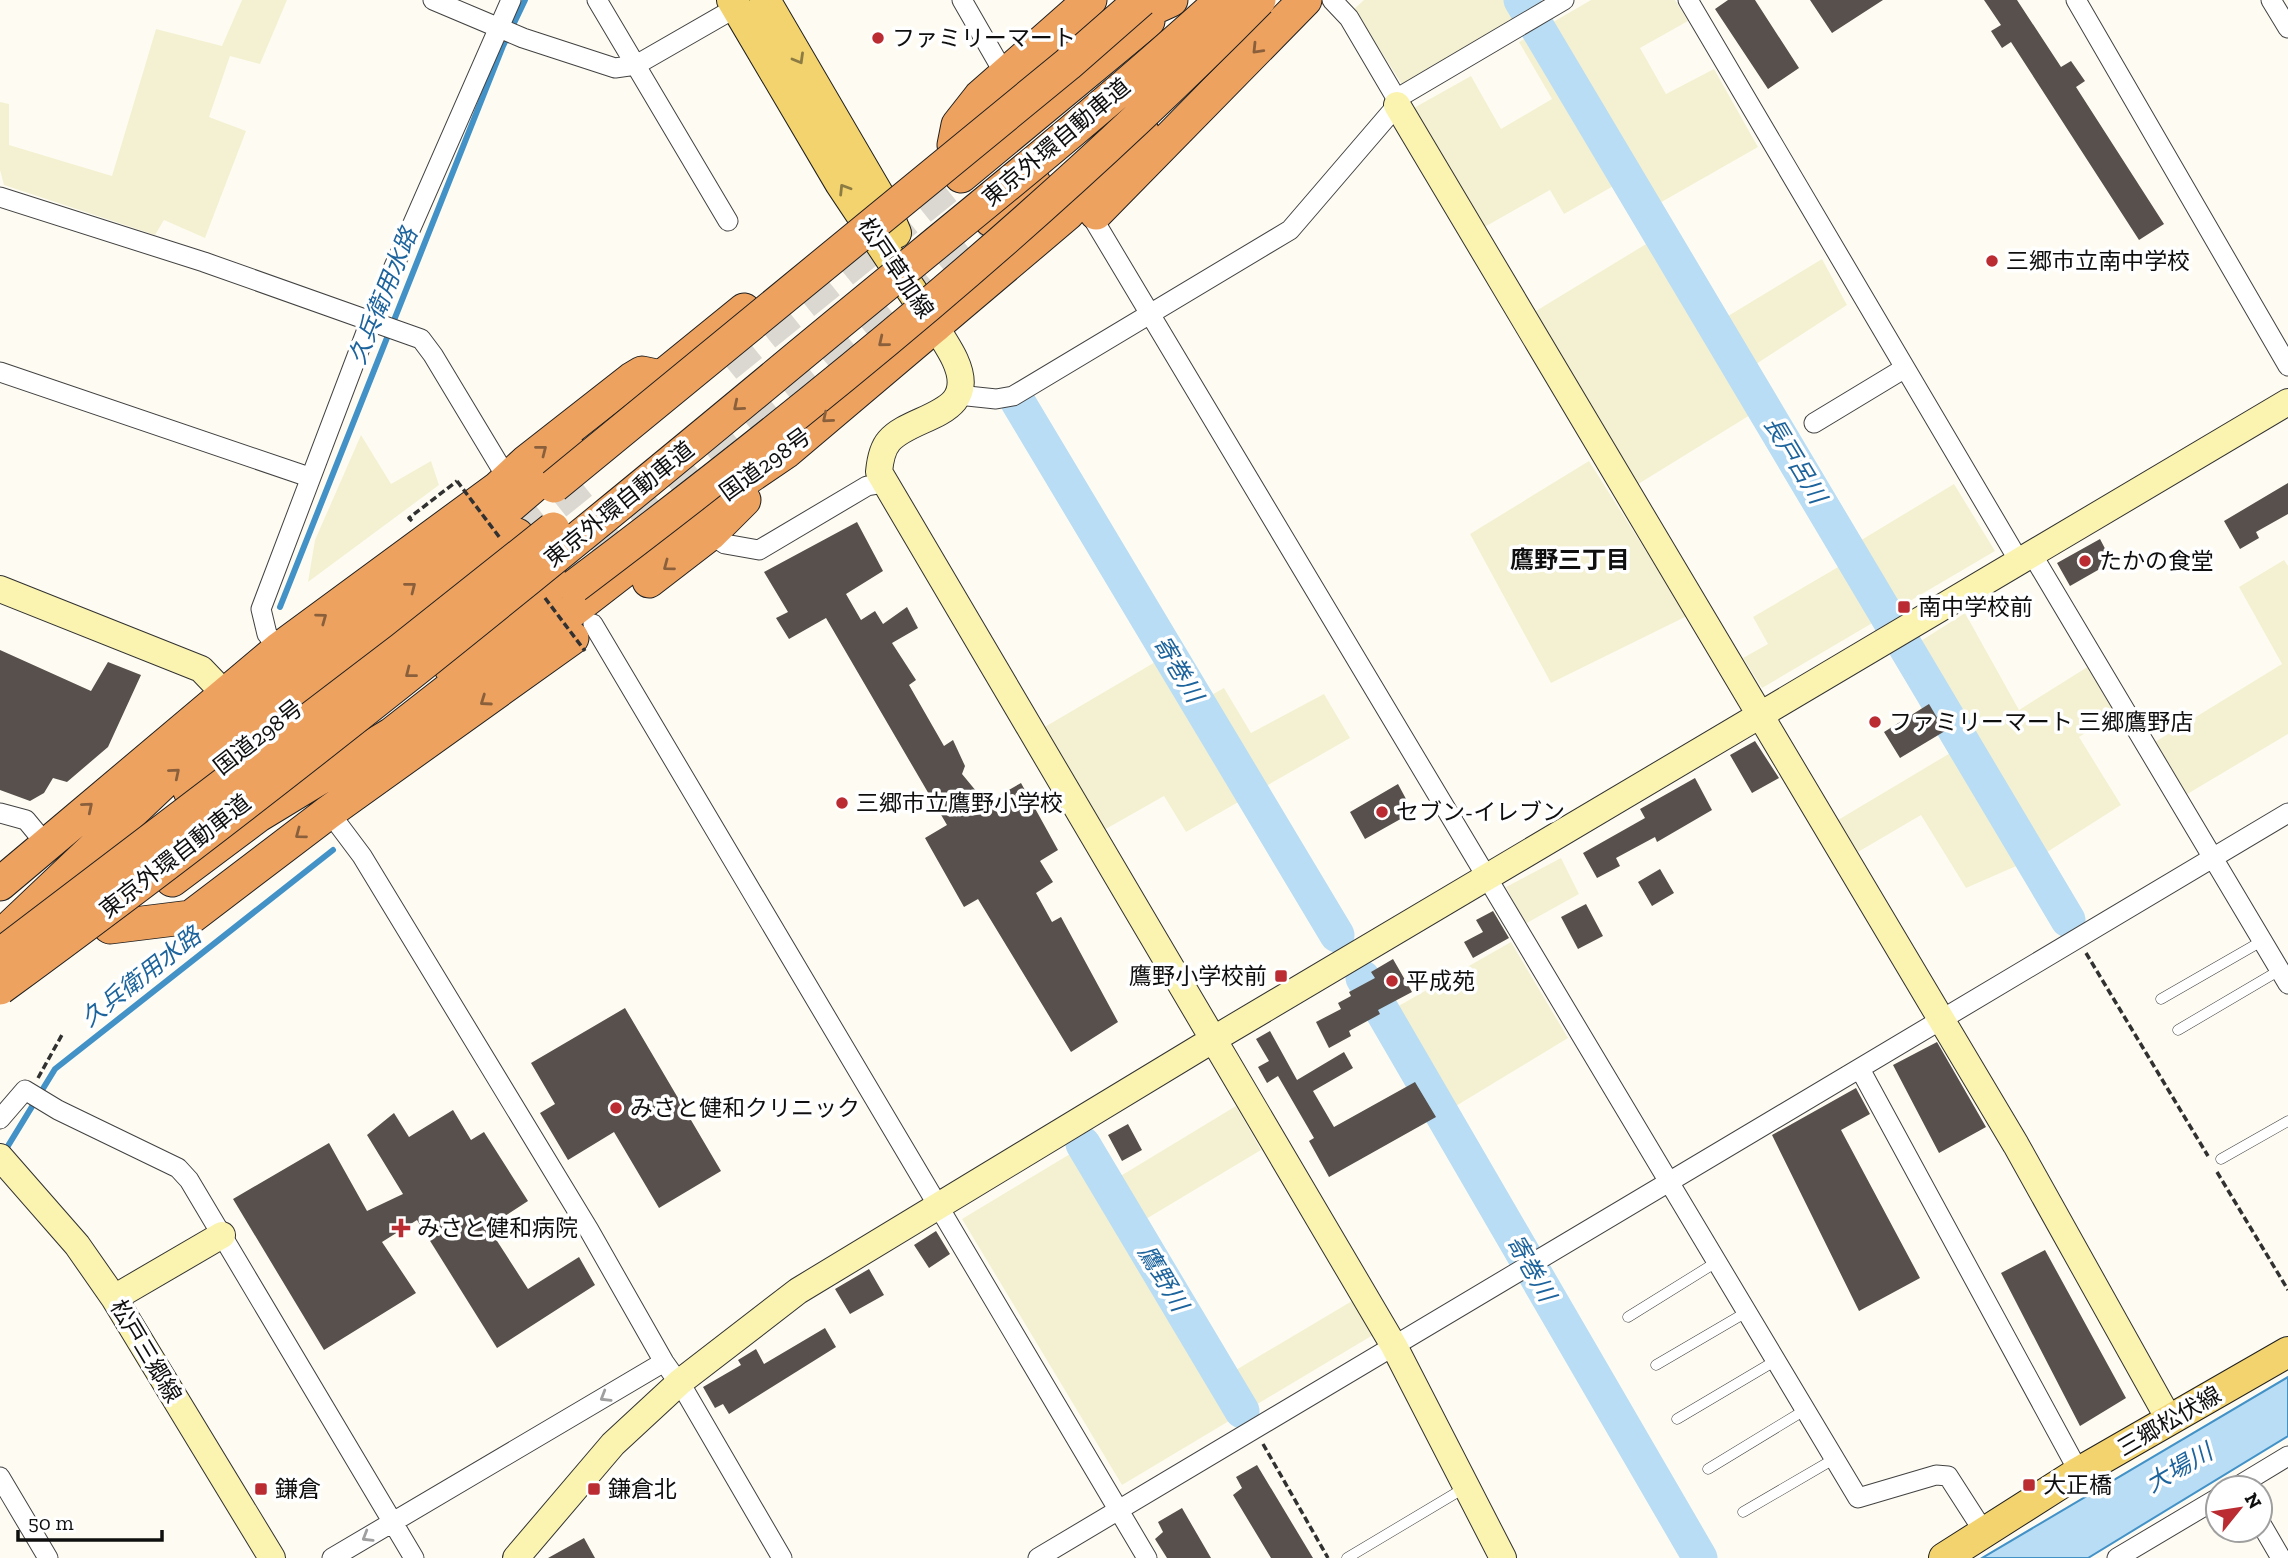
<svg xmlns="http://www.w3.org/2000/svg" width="2288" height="1558" font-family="'Zilla Slab','Noto Sans JP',serif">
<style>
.farmland{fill:#f4f1d3}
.water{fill:#b9ddf4;stroke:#4292c8;stroke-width:2}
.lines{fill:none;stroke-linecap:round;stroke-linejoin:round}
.stream{stroke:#4292c8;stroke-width:6}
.river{stroke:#b9ddf4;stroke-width:35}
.building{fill:#57504c}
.highway-tunnel{stroke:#dad8d0;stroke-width:33;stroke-dasharray:33 17;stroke-linecap:butt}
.lane-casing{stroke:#424242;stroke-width:11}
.street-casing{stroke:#424242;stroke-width:21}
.secondary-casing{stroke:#313131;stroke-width:28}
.primary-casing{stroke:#202020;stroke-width:32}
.highway-casing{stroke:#202020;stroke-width:35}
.path{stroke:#313131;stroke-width:3.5;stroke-dasharray:7 3.5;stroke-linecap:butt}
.lane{stroke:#fff;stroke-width:10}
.street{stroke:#fff;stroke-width:19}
.secondary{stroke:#fbf3b0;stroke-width:26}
.primary{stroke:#f3d36e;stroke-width:30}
.highway{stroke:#eea260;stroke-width:33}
.highway-bridge-casing{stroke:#202020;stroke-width:35;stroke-linecap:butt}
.path-bridge{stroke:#313131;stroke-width:3.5;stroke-dasharray:7 3.5;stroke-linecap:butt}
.highway-bridge{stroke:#eea260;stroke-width:33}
.oneway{stroke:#8a603c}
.oneway2{stroke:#8c7b43}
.oneway3{stroke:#9f9f9f}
.poi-dot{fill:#ba2c32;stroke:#fff;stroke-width:2.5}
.labels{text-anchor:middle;stroke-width:7;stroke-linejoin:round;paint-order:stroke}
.poi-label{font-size:23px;fill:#0f0f0f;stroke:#fff;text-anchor:start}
.street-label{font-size:23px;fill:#0f0f0f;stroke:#fff}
.water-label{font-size:24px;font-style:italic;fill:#1d649d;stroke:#fff}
.neighbourhood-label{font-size:24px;font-weight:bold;fill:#0f0f0f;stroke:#fff}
</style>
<rect width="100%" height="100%" fill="#fefcf2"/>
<!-- farmland -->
<path class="farmland" d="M242 0H287L260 64 230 56 209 117 246 131 205 238 164 220 155 235 4 185 0 170V102L9 104V145L112 176 156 29 222 46Z
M1364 0H1510L1521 19 1403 86 1354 9Z
M1591 0H1675L1688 21 1640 48 1666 94 1714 69 1758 147 1651 208 1631 176 1564 214 1550 190 1481 229 1412 109 1471 76 1501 129 1552 99 1519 42Z
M1651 241 1705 330 1822 259 1847 305 1733 379 1755 412 1635 486 1531 314Z
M361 435 391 484 431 461 439 485 308 582 315 540Z
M1589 461 1687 616 1551 683 1470 534Z
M1954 484 1995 551 1762 688 1743 658 1768 644 1753 617 1862 553 1858 542Z
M2284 560 2288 566V734L2184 796 2155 742 2282 664 2239 587Z
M1965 613 2019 710 2089 666 2116 713 2079 737 2121 805 2044 854 1966 888 1921 815 1858 852 1838 820 1967 743 1916 644Z
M1162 658 1190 707 1224 688 1251 733 1324 694 1350 738 1186 832 1164 796 1104 830 1043 728Z
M1561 858 1579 894 1525 924 1506 887Z
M1511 942 1568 1038 1446 1112 1388 1012Z
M1236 1106 1261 1150 1126 1231 1219 1380 1352 1301 1373 1335 1122 1485 962 1219 1080 1148 1104 1186Z"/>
<!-- water -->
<path class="water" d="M2288 1377V1436L2088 1558H1982Z"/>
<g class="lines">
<!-- stream -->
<path class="stream" d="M280 607 503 46 525 0
M3 1154 55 1069 333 850"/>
<!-- river -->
<path class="river" d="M1521 0 2068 920
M1018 402 1337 935
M1363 978 1700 1558
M1083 1144 1242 1411"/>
</g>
<!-- building -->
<path class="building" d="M1728 0H1755L1799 68 1768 89 1715 9Z
M1810 0H1883L1832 33Z
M1984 0H2017L2061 67 2071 61 2085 81 2076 87 2164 224 2139 240 2011 42 2002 48 1991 31 2001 25Z
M2288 483V514L2256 532 2259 538 2240 549 2224 521Z
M857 522 883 571 846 594 861 620 875 611 883 624 907 607 918 628 892 643 916 680 909 685 944 746 953 740 965 766 962 774 986 803 1021 783 1058 850 1040 861 1053 882 1036 893 1052 922 1061 917 1118 1022 1071 1052 978 899 964 907 925 838 947 825 826 618 789 639 776 618 788 612 764 572Z
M2100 539 2112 562 2070 586 2057 563Z
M0 650 91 691 108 662 141 675 108 747 67 782 53 778 44 793 30 801 0 790Z
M1929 704 1945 731 1900 758 1884 732Z
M1755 741 1779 778 1752 793 1730 755Z
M1695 778 1712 810 1657 842 1655 837 1616 858 1620 866 1597 878 1583 853 1645 818 1640 809Z
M1398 784 1413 812 1365 839 1350 812Z
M1660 869 1674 893 1652 906 1638 882Z
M1586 904 1603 936 1578 949 1561 917Z
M1493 911 1509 938 1473 958 1464 942 1483 932 1476 920Z
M1393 959 1412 992 1378 1010 1380 1014 1349 1031 1351 1036 1329 1048 1316 1022 1341 1009 1338 1003 1351 996 1349 992 1375 978 1371 972Z
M625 1008 721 1171 659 1208 614 1132 568 1160 540 1113 555 1104 531 1063Z
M1270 1031 1297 1080 1344 1052 1353 1068 1313 1091 1334 1127 1415 1082 1436 1117 1329 1177 1309 1141 1314 1138 1278 1076 1267 1083 1258 1067 1269 1061 1256 1039Z
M1937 1042 1986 1127 1939 1153 1893 1065Z
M1856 1088 1870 1114 1841 1130 1920 1278 1859 1311 1772 1135Z
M453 1110 471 1140 484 1132 528 1201 488 1227 528 1289 579 1257 595 1285 497 1348 417 1220 382 1242 416 1293 324 1350 233 1199 329 1143 367 1211 403 1194 367 1135 394 1113 409 1137Z
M1128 1124 1142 1150 1122 1161 1108 1135Z
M936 1231 950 1254 929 1268 914 1245Z
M2045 1250 2126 1398 2080 1426 2001 1273Z
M869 1269 884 1295 850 1314 835 1289Z
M825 1328 836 1347 729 1414 723 1404 715 1408 703 1387 741 1365 738 1360 756 1349 764 1364Z
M1257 1465 1313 1558H1271L1233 1495 1242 1488 1236 1477Z
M1182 1508 1211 1558H1167L1155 1539 1163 1532 1158 1522Z
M584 1538 595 1558H548Z"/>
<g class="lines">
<!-- highway-tunnel -->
<path class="highway-tunnel" d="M726 366 961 176
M517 535 594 473
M554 583 991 220"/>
<!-- lane casing -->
<g class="lane-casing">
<path id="lane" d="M2161 999 2262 941
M2178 1030 2280 970
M2221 1159 2288 1121
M1628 1317 1715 1263
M1656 1365 1745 1313
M1677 1419 1775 1361
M1708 1469 1805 1410
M1743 1512 1834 1459
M1347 1558 1466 1487"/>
</g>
<!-- street casing -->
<g class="street-casing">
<path id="street" d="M433 0 523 38 615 68 636 65 737 7
M597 0 728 221
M962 0 1004 73
M1688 0 2019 561
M2076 0 2288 366
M2271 0 2288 28
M1396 99 1564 0
M0 197 204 262 421 339 433 355 507 478
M1092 217 1858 1498 1936 1475 1948 1476 1984 1532
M0 372 309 477
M958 395 996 399 1013 396 1290 230 1399 103 1349 18 1332 0
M1814 423 1905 368
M710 534 725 544 759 550 867 486 884 483
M2032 554 2288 984
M593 624 1147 1558
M279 649 267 634 261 609 371 319 511 0
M329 812 362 856 589 1230 664 1362 686 1393 782 1558
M0 813 26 820 45 843
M1860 1069 2079 1472
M0 1119 25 1090 58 1110 178 1168 189 1180 414 1558
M0 1477 48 1558
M2235 1488 2288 1456
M2260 1522 2281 1558
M332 1558 664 1362
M1038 1558 2288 813
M2117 1558 2218 1498"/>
</g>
<!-- secondary casing -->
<g class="secondary-casing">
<path id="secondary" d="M1397 105 2016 1145 2170 1421
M936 327C942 338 950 349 955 360 981 417 912 414 889 441 882 449 880 461 879 472L1394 1346 1503 1558
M0 589 201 669 224 693
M0 1157 77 1245 114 1298 272 1558
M114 1298 222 1235
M516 1558 613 1444 680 1382 798 1291 1214 1039 2288 402"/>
</g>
<!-- primary casing -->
<g class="primary-casing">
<path id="primary" d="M732 0 840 183 936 327
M765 0 883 202 896 233
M1944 1558 2079 1472 2288 1352"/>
</g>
<!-- highway casing -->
<g class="highway-casing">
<path id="highway" d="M1116 25 1171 0
M954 145 958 125 980 97 1090 0
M961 176 1148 21
M1096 213 1305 0
M991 220 1034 183
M664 375 744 310
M649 581 710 534 744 500
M451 668 554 583
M190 791 517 535
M254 818 392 734 456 684 546 631 718 498 787 451 1067 214 1142 131
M172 880 272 805
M0 884 279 649 498 488 526 462 632 379 642 373 661 377
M110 927 191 917 329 812 572 638
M0 937 171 775 468 542 572 453"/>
</g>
<!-- path -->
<path class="path" d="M412 521 409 518 457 481
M2086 953 2208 1156
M38 1078 63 1033
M2217 1172 2288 1290
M1263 1444 1328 1558"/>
<!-- lane -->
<use href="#lane" class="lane"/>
<!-- street -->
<use href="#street" class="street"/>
<!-- secondary -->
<use href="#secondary" class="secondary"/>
<!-- primary -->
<use href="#primary" class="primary"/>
<!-- highway -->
<use href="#highway" class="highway"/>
<!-- highway-bridge casing -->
<g class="highway-bridge-casing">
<path id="highway-bridge" d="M554 486 1068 64 1141 0
M575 586C815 405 1048 214 1259 0
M0 955 402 649 553 529
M0 988C274 788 538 573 799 356 941 238 1086 124 1222 0"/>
</g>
<!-- path-bridge -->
<path class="path-bridge" d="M457 481 500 538
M545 598 585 651"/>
<!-- highway-bridge -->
<use href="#highway-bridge" class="highway-bridge"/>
</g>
<!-- one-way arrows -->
<defs><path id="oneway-chevron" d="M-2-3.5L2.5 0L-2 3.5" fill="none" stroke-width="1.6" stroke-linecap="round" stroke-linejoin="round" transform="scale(1.75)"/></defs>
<g class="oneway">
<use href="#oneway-chevron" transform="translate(1257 49) rotate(134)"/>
<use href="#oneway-chevron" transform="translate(883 342) rotate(141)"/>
<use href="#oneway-chevron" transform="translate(738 406) rotate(140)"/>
<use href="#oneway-chevron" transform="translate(827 418) rotate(140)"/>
<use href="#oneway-chevron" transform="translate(542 450) rotate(-38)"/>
<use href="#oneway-chevron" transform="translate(668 566) rotate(143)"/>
<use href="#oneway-chevron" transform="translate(411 587) rotate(-38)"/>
<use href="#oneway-chevron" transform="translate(322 618) rotate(-36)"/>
<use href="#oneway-chevron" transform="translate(410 673) rotate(142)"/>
<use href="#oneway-chevron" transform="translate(485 701) rotate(145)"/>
<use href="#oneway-chevron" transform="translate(175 773) rotate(-40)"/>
<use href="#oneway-chevron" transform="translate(88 807) rotate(-40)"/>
<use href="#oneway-chevron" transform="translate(300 834) rotate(143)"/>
</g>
<g class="oneway2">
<use href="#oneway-chevron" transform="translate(799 59) rotate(60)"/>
<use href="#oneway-chevron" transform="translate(844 189) rotate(-122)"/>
</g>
<g class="oneway3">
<use href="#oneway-chevron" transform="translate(605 1397) rotate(149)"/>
<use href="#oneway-chevron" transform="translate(367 1537) rotate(149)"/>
</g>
<!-- markers -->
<g class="poi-dot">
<circle cx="878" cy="38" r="7"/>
<circle cx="1992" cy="261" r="7"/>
<circle cx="2085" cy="561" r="7"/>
<rect x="1897" y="600" width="14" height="14" rx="3.5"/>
<circle cx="1875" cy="722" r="7"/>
<circle cx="842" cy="803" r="7"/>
<circle cx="1382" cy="812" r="7"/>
<rect x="1274" y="969" width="14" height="14" rx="3.5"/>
<circle cx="1392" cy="981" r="7"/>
<circle cx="616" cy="1108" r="7"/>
<path d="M397.5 1217.5h7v7h7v7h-7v7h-7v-7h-7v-7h7z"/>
<rect x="2022" y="1478" width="14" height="14" rx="3.5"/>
<rect x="254" y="1482" width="14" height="14" rx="3.5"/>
<rect x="587" y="1482" width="14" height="14" rx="3.5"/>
</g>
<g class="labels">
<!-- poi labels -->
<g class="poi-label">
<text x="892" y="46">ファミリーマート</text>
<text x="2006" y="269">三郷市立南中学校</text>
<text x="2099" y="569">たかの食堂</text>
<text x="1918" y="615">南中学校前</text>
<text x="1889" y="730">ファミリーマート 三郷鷹野店</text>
<text x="856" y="811">三郷市立鷹野小学校</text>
<text x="1396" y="820">セブン-イレブン</text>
<text x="1267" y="984" text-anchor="end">鷹野小学校前</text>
<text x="1406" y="989">平成苑</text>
<text x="630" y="1116">みさと健和クリニック</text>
<text x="417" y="1236">みさと健和病院</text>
<text x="2043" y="1493">大正橋</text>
<text x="275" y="1497">鎌倉</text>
<text x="608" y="1497">鎌倉北</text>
</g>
<!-- street labels -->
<g class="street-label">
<text transform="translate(1056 142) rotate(-40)" y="8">東京外環自動車道</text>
<text transform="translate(896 268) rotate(56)" y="8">松戸草加線</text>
<text transform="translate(765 464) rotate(-36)" y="8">国道298号</text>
<text transform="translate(619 504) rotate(-39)" y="8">東京外環自動車道</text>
<text transform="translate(258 737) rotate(-38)" y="8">国道298号</text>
<text transform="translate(175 856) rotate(-38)" y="8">東京外環自動車道</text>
<text transform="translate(146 1351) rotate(59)" y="8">松戸三郷線</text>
<text transform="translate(2169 1421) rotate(-30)" y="8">三郷松伏線</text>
</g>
<!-- water labels -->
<g class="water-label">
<text transform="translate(383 296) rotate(-68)" y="8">久兵衛用水路</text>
<text transform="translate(1795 460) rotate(59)" y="8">長戸呂川</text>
<text transform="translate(1178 669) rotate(59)" y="8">寄巻川</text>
<text transform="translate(141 977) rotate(-38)" y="8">久兵衛用水路</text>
<text transform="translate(1531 1268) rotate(60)" y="8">寄巻川</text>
<text transform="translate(1163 1278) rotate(59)" y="8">鷹野川</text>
<text transform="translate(2179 1468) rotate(-30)" y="8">大場川</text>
</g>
<!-- neighbourhood labels -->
<g class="neighbourhood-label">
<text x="1570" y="568">鷹野三丁目</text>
</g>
</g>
<!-- north arrow -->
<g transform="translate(2239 1509) rotate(60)"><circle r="33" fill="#ffffff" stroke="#9f9f9f" stroke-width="2"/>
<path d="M0-5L12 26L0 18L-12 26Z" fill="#ba2c32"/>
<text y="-10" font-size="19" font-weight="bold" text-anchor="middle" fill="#0f0f0f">N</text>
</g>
<!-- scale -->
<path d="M18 1530v10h144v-10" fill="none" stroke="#0f0f0f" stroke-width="3.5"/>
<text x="28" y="1530" font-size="21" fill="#0f0f0f" stroke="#ffffff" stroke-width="5" paint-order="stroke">50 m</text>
</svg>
